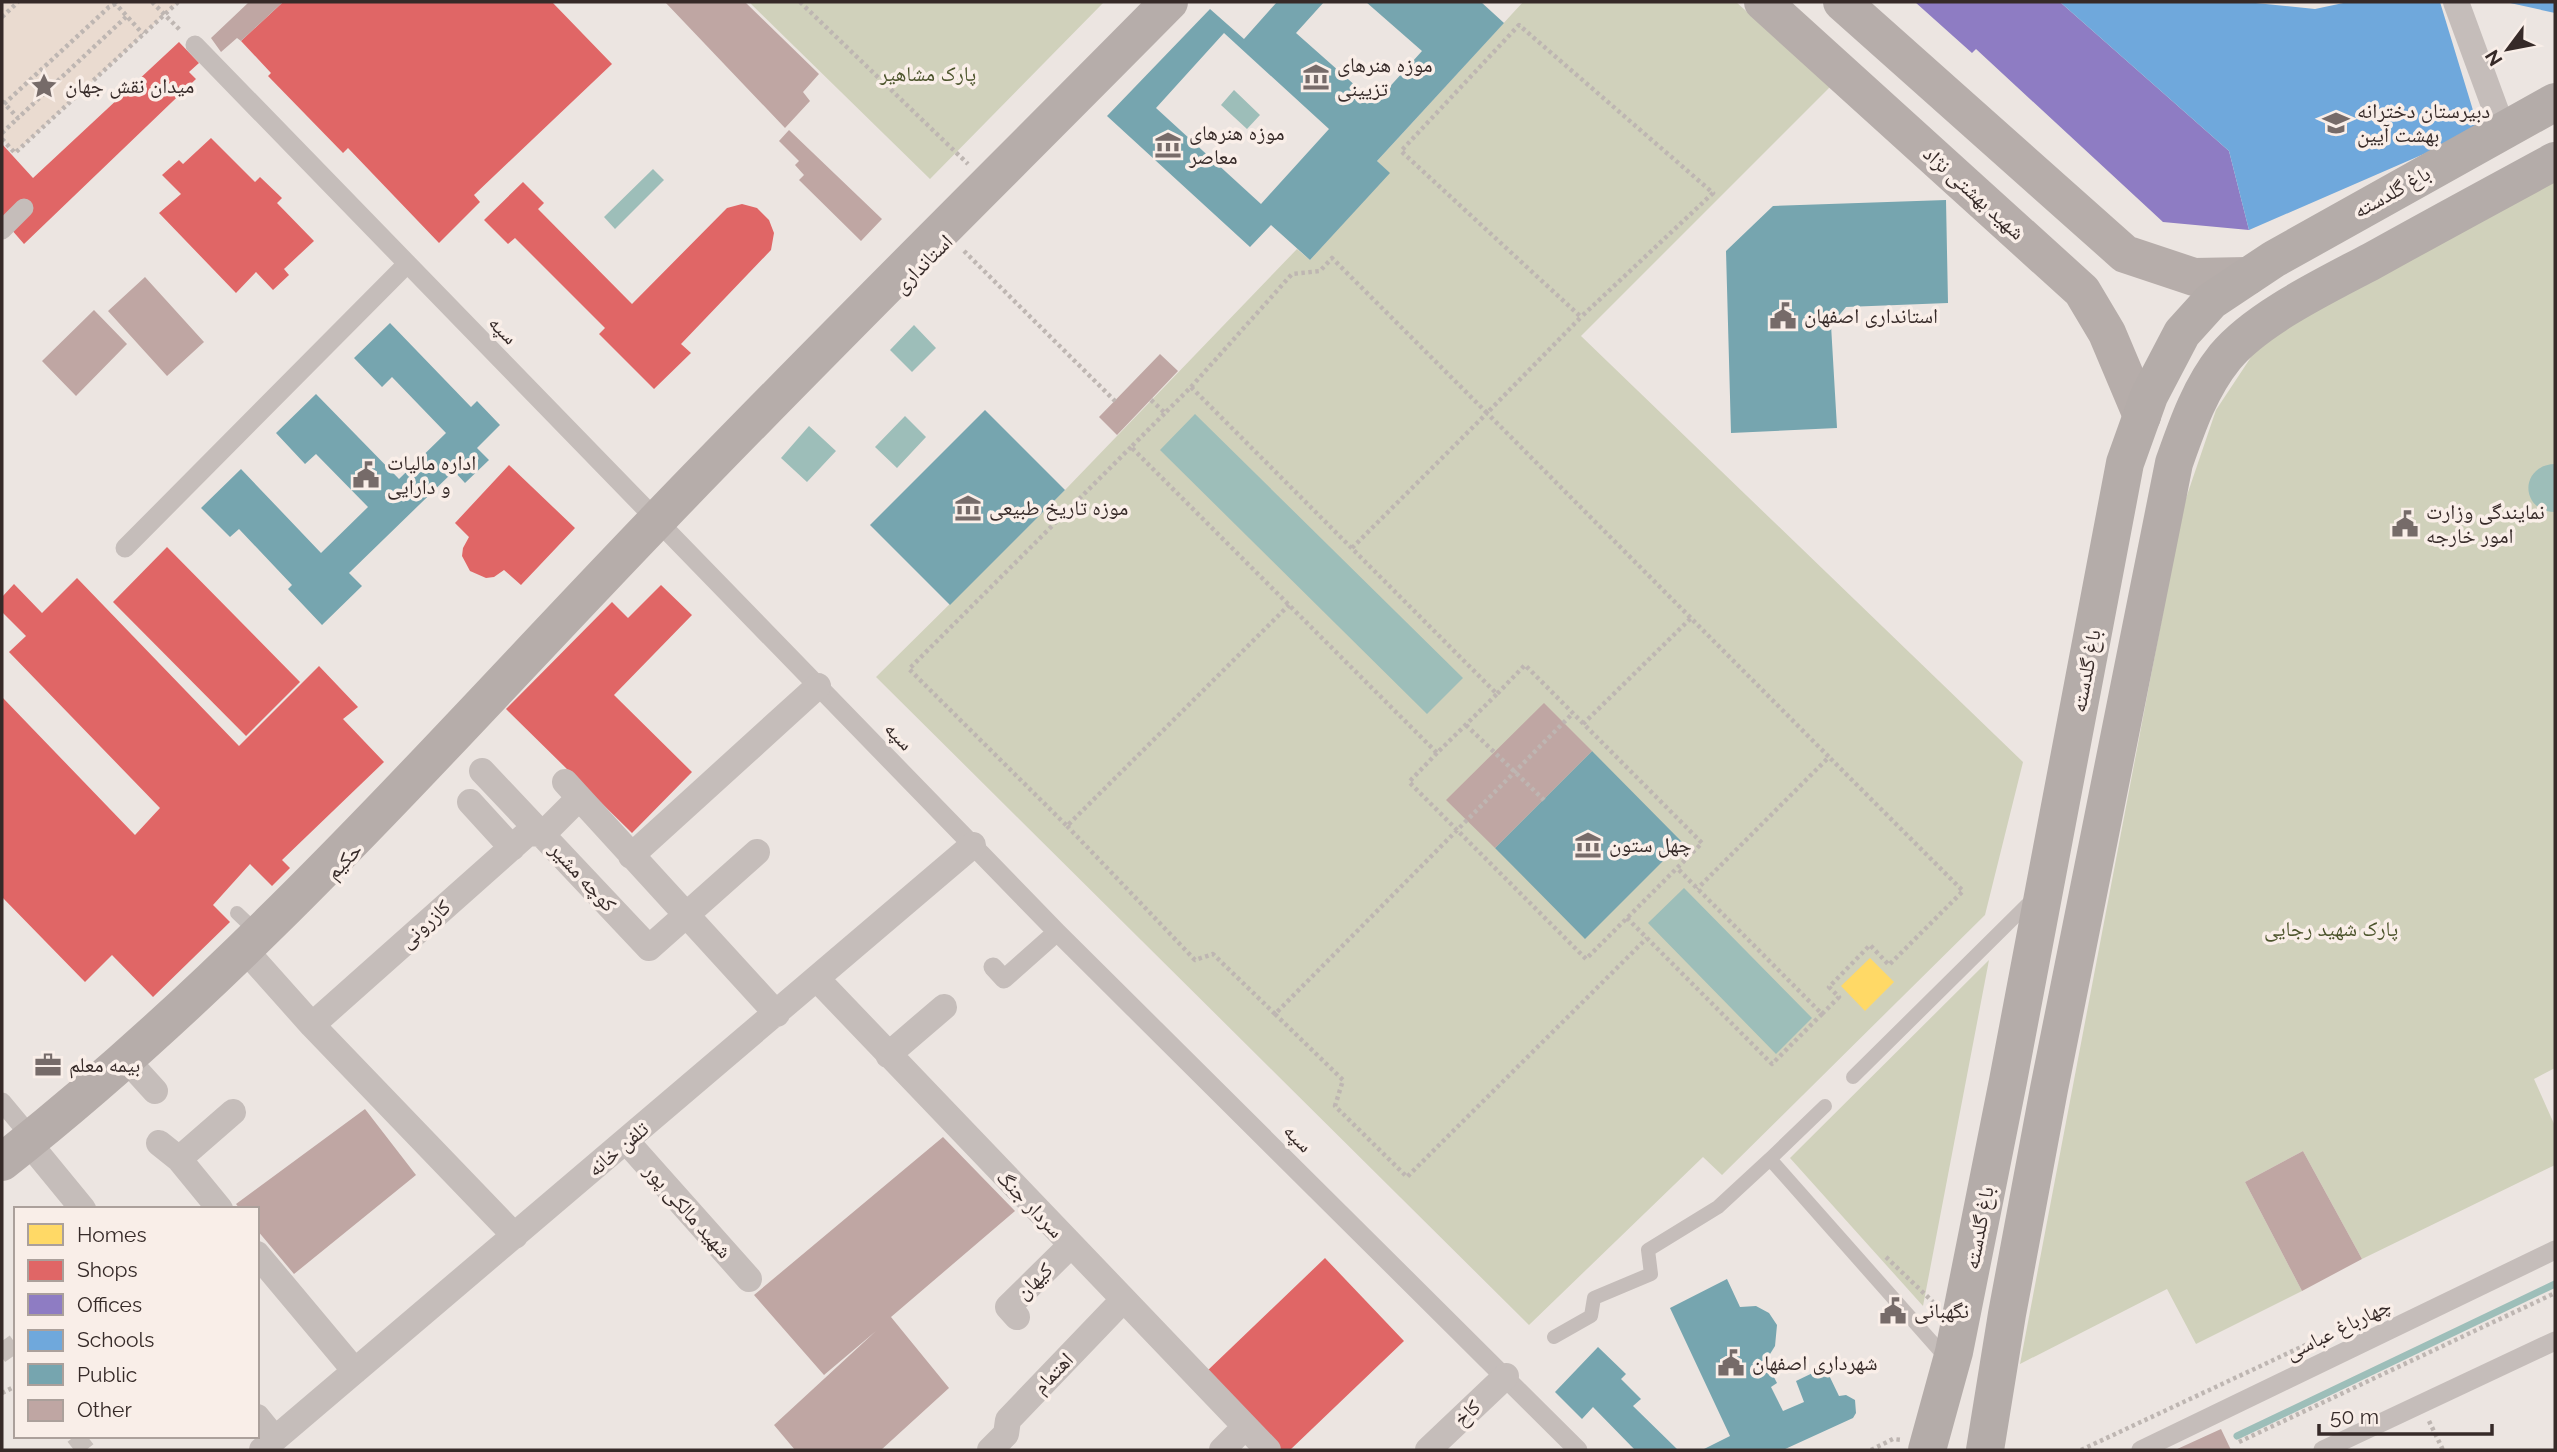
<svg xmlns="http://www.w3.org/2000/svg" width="2557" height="1452" font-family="Raleway,'Noto Naskh Arabic',sans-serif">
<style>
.green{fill:#d0d1bb}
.plaza{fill:#eadbd0}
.water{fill:#9dbeb9}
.homes{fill:#ffd966}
.shops{fill:#e06666}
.offices{fill:#8e7cc3}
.schools{fill:#6fa8dc}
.public{fill:#76a5af;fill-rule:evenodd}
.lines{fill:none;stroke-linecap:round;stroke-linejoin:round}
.stream{stroke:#9dbeb9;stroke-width:7}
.building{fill:#bfa6a3}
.pedestrian-tunnel{stroke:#c8c0bc;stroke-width:19;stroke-dasharray:19 10;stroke-linecap:butt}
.path{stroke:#beb6b2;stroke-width:4.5;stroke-dasharray:3.5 3.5;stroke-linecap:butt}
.service{stroke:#c5bdba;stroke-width:14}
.pedestrian{stroke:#c5bdba;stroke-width:19}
.minor{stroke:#c5bdba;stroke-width:26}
.secondary{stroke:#b6adaa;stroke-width:38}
.primary{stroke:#b4aca9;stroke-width:38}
.labels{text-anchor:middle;stroke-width:7;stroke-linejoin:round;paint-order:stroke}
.poi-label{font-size:21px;fill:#362a28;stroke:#f9eee8;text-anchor:start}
.park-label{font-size:21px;fill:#4c542c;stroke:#f9eee8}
.street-label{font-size:21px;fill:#362a28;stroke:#f9eee8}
</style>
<rect width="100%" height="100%" fill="#ece5e1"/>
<!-- green -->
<path class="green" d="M749 2H1104L930 179Z
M1523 2H1736L1831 86 1581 336 2023 762 1985 915 1722 1175 1703 1157 1529 1325 876 677 1065 490 1297 249 1310 260 1389 173 1377 161Z
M2555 177V1068L2534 1079 2555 1126V1165L2362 1259 2303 1151 2245 1182 2302 1291 2196 1344 2167 1289 2020 1364 2183 507 2216 410 2261 342Z
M1989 960 1923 1306 1790 1158Z"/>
<!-- plaza -->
<path class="plaza" d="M2 2H178L15 153 2 139Z"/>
<!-- water -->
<path class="water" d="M1234 90 1260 115 1247 129 1221 105Z
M653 169 664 180 615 229 604 217Z
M914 325 936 348 912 372 890 350Z
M1195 414 1463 678 1427 714 1160 450Z
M905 416 926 437 897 468 875 447Z
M809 426 836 451 807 482 781 458Z
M2555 464V512C2520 512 2519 465 2555 464Z
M1684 888 1812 1018 1776 1054 1648 923Z"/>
<!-- homes -->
<path class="homes" d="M1870 958 1894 982 1865 1011 1841 986Z"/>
<!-- shops -->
<path class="shops" d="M283 2H552L612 64 474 195 480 202 439 243 348 148 343 153 268 76 271 73 241 41Z
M179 42 199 63 189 72 196 79 24 244 4 221 2 223V144L33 178Z
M211 138 255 182 260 177 282 198 277 203 314 241 284 269 289 275 273 290 256 272 236 293 159 213 181 194 162 175 179 160 183 164Z
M523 182 544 203 538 209 632 304 727 208 742 204 757 208 769 220 774 233 771 250 681 344 691 353 654 389 599 334 605 328 515 238 508 244 484 220Z
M509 465 575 528 521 585 504 570 494 577 486 578 470 571 462 556 463 548 469 537 455 523Z
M167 547 300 682 246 736 113 602Z
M77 578 239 746 319 666 358 707 343 719 384 762 282 860 290 868 272 886 250 864 213 905 230 922 153 997 112 955 85 982 2 897V697L135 835 160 808 9 652 26 636 2 612V597L14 584 42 613Z
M661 585 692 615 614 695 692 772 632 833 506 709 612 602 628 618Z
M1325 1258 1404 1341 1290 1450H1281L1206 1372Z"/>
<!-- offices -->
<path class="offices" d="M1915 2H2060L2229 151 2249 230 2163 222 1976 49 1972 53Z"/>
<!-- schools -->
<path class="schools" d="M2060 2H2246L2315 9 2348 2H2440L2479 130 2249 230 2229 151Z
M2510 2H2555V13L2510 3Z"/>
<!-- public -->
<path class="public" d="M1277 2H1324L1296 33 1375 103 1422 51 1366 2H1481L1504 23 1377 161 1390 173 1310 260 1271 225 1250 247 1107 116 1210 9 1244 39ZM1224 33 1329 129 1261 204 1156 108Z
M1946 200 1948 303 1846 307 1831 325 1837 428 1731 433 1726 251 1773 206Z
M390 323 471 407 477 401 500 425 477 448 489 460 465 483 454 471 349 573 362 586 322 625 288 589 292 585 239 529 230 537 201 508 241 469 321 553 368 507 316 454 305 464 276 433 316 394 399 479 446 433 392 377 382 387 354 358Z
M985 410 1065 490 950 605 870 525Z
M1592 751 1682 842 1585 939 1495 848Z
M1727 1279 1740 1307 1756 1306 1769 1313 1777 1325 1775 1346 1770 1354 1764 1358 1777 1383 1771 1387 1783 1411 1804 1402 1796 1381 1825 1367 1839 1396 1846 1395 1855 1400 1856 1413 1853 1418 1783 1450H1702L1730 1436 1670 1308Z
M1598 1347 1626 1374 1621 1379 1641 1399 1633 1406 1678 1450H1635L1593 1407 1582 1419 1555 1392Z"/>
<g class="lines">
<!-- stream -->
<path class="stream" d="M2237 1436 2555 1284"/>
</g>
<!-- building -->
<path class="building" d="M249 2H283L241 41 237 38 221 52 211 38Z
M665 2H745L819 74 803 92 810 101 785 128Z
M789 130 882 219 861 241 799 180 804 175 795 165 799 161 779 141Z
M145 277 204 342 167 376 108 311Z
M94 310 127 344 76 396 42 361Z
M1160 354 1178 371 1117 435 1099 417Z
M1544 703 1592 751 1495 848 1446 800Z
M365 1109 416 1175 294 1274 257 1230V1209H240L236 1204Z
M943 1137 1015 1211 891 1317 949 1388 881 1450H795L774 1425 876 1331 824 1375 754 1295Z
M2303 1151 2362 1259 2302 1291 2245 1182Z
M2221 1429 2231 1450H2175Z"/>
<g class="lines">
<!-- pedestrian-tunnel -->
<path class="pedestrian-tunnel" d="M2 1341 16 1361
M75 1436 86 1450"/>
<!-- path -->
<path class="path" d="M114 2 143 34
M152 2 181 31
M800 2 968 164
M2 17 18 2
M2 101 18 118 127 16
M4 104 109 7 119 2
M2 133 18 118
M2 139 15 153 178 2
M964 251 1115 401
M1191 387 1292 274 1320 271 1332 258 1487 413 1581 317 1401 151 1519 25 1713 193 1581 317
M1151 400 1165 413 1191 387 1497 694 1437 753 1131 447 1165 413
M1131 447 909 669 1067 826 1289 605
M1352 548 1487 413 1829 757 1697 889
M1583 724 1691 618
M1466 725 1544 800
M1437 753 1409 782 1586 959 1702 843 1525 665 1497 694
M1067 826 1195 960 1213 954 1275 1014 1573 713
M1627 918 1772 1064 1822 1014 1677 868
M1275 1014 1343 1080 1335 1106 1407 1177 1647 938
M1822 1014 1839 997 1829 987 1870 945 1889 965 1963 891 1829 757
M1886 1257 1933 1302
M2 1393 16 1386
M2429 1421 2443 1450
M2239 1442 2555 1293
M1871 1450 1893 1439 1902 1440
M2081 1450 2314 1341"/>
<!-- service -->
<path class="service" d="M237 913 259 934
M1853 1077 2034 898
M1825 1106 1770 1159 1948 1360
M1554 1337 1591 1316 1594 1298 1651 1274 1648 1250 1718 1207 1770 1159"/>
<!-- pedestrian -->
<path class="pedestrian" d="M195 45 1057 932 1578 1450
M2 230 24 208
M125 548 407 264
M993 967 1004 979 1057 932
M2 1102 32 1138
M2141 1450 2555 1250
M2323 1450 2555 1341"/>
<!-- minor -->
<path class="minor" d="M2456 2 2503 130
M482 771 649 948 757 852
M565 782 777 1014
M470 802 512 848
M631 856 818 686
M245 950 312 1025 515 1236
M817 979 1268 1450
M312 1025 528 833 543 834 578 799
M888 1055 944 1007
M125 1058 155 1091
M28 1142 83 1209
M627 1142 749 1279
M159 1143 179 1159 220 1209
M179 1159 233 1112
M257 1254 355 1371
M1017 1317 1008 1307 1070 1246
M257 1417 275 1439
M262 1450 973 845
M990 1450 1006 1434 1008 1420 1123 1300
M1222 1450 1245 1427
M1428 1450 1506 1376"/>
<!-- secondary -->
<path class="secondary" d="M1763 2 2082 291 2107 333 2142 416
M1842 2 2125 254 2194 277 2248 276
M2 1162C243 973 445 740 657 520 825 345 999 174 1169 2"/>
<!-- primary -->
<path class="primary" d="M1927 1450 1954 1352 2008 1081 2125 463 2149 396 2182 333 2211 301 2274 259 2555 102
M1985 1450 2007 1314 2049 1089 2174 463C2187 426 2200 388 2225 357 2257 318 2327 285 2372 261 2433 227 2494 194 2555 161"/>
</g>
<!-- icons -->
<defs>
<g id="museum-bare" transform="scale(2.1)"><path d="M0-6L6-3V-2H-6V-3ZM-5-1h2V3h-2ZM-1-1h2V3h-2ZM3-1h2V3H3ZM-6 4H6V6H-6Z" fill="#766b69" stroke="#f9eee8" stroke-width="2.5" paint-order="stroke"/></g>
<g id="sight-bare" transform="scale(2.1)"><path d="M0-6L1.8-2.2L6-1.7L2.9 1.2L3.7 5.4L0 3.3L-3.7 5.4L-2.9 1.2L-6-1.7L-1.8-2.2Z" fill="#766b69" stroke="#f9eee8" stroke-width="2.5" paint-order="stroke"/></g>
<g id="school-bare" transform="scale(2.1)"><path d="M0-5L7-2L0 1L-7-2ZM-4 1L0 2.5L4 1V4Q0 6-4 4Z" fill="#766b69" stroke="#f9eee8" stroke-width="2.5" paint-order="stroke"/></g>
<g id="civic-bare" transform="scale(2.1)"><path d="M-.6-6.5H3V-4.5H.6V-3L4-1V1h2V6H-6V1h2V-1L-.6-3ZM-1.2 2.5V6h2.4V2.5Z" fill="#766b69" stroke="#f9eee8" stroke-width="2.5" paint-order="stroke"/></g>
<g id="office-bare" transform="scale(2.1)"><path d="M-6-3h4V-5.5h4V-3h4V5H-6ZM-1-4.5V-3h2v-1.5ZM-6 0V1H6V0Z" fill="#766b69" stroke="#f9eee8" stroke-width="2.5" paint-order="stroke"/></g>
</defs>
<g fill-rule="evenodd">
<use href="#museum-bare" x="1316" y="77"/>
<use href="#sight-bare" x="44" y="86"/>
<use href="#school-bare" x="2336" y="123"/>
<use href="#museum-bare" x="1168" y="145"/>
<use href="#civic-bare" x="1783" y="316"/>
<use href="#civic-bare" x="366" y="475"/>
<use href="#museum-bare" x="968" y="508"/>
<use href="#civic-bare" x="2405" y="524"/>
<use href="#museum-bare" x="1588" y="845"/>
<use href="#office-bare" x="48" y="1065"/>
<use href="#civic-bare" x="1893" y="1311"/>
<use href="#civic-bare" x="1731" y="1363"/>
</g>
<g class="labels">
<!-- poi labels -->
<g class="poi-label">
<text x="1337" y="72">موزه هنرهای<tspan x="1337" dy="24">تزیینی</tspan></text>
<text x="65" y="93">میدان نقش جهان</text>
<text x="2357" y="118">دبیرستان دخترانه<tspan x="2357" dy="24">بهشت آیین</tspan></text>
<text x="1189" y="140">موزه هنرهای<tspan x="1189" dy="24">معاصر</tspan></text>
<text x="1804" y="323">استانداری اصفهان</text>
<text x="387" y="470">اداره مالیات<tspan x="387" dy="24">و دارایی</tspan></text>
<text x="989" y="515">موزه تاریخ طبیعی</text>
<text x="2426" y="519">نمایندگی وزارت<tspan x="2426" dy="24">امور خارجه</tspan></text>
<text x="1609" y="852">چهل ستون</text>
<text x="69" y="1072">بیمه معلم</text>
<text x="1914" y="1318">نگهبانی</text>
<text x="1752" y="1370">شهرداری اصفهان</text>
</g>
<!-- park labels -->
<g class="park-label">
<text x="928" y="81">پارک مشاهیر</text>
<text x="2331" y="936">پارک شهید رجایی</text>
</g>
<!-- street labels -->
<g class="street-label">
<text transform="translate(2392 192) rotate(-29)" y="7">باغ گلدسته</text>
<text transform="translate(1974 193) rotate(42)" y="7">شهید بهشتی نژاد</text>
<text transform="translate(923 264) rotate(-45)" y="7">استانداری</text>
<text transform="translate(503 330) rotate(45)" y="7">سپه</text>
<text transform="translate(2086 671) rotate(-79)" y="7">باغ گلدسته</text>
<text transform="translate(899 736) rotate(46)" y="7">سپه</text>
<text transform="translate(344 861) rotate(-46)" y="7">حکیم</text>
<text transform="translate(583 877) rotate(47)" y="7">كوچه مشير</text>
<text transform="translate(425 924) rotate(-42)" y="7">کازرونی</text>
<text transform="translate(1298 1138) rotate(45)" y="7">سپه</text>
<text transform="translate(618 1149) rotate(-40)" y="7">تلفن خانه</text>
<text transform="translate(1030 1204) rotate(46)" y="7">سردار جنگ</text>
<text transform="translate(688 1211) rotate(48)" y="7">شهید مالکی پور</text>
<text transform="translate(1979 1228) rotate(-79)" y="7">باغ گلدسته</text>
<text transform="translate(1034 1281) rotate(-44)" y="7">کیهان</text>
<text transform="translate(2338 1329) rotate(-26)" y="7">چهارباغ عباسی</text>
<text transform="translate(1053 1373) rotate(-46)" y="7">اهتمام</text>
<text transform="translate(1467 1413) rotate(-43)" y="7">کاخ</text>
</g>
</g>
<!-- border -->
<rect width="2557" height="1452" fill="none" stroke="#362a28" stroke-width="7"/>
<!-- legend -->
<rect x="14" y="1207" width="245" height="231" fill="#f9eee8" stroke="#aba09b" stroke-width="2"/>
<rect x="28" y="1224" width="35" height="21" fill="#ffd966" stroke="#aba09b" stroke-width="2"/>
<text x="77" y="1242" font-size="21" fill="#362a28">Homes</text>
<rect x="28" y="1260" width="35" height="21" fill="#e06666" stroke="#aba09b" stroke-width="2"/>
<text x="77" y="1277" font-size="21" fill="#362a28">Shops</text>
<rect x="28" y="1294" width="35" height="21" fill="#8e7cc3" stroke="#aba09b" stroke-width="2"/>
<text x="77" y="1312" font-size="21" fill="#362a28">Offices</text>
<rect x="28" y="1330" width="35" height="21" fill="#6fa8dc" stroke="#aba09b" stroke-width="2"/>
<text x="77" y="1347" font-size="21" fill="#362a28">Schools</text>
<rect x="28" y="1364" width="35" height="21" fill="#76a5af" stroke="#aba09b" stroke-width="2"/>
<text x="77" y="1382" font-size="21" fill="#362a28">Public</text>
<rect x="28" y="1400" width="35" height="21" fill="#bfa6a3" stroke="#aba09b" stroke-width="2"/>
<text x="77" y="1417" font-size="21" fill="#362a28">Other</text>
<!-- north arrow -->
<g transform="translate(2508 49) rotate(238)" stroke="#f9eee8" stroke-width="5" paint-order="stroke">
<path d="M0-5L12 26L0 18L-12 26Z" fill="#362a28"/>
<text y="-10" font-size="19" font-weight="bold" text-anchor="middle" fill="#362a28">N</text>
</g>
<!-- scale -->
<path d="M2319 1424v10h173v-10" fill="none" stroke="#362a28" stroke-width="3.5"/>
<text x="2330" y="1424" font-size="21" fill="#362a28" stroke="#f9eee8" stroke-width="5" paint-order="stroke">50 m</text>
</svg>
